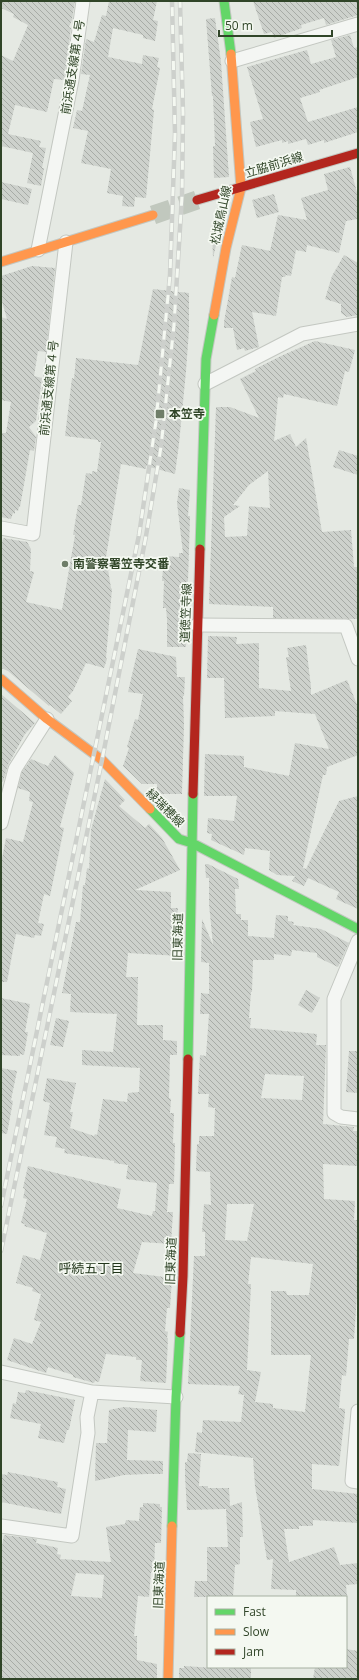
<svg xmlns="http://www.w3.org/2000/svg" width="359" height="1680" font-family="'Open Sans','Noto Sans JP',sans-serif">
<style>
.building{fill:url(#building-back-hatch);fill-rule:evenodd}
.lines{fill:none;stroke-linecap:round;stroke-linejoin:round}
.secondary-tunnel{stroke:#c1c8be;stroke-width:19;stroke-dasharray:19 10;stroke-linecap:butt}
.street-casing{stroke:#c3c7c1;stroke-width:15}
.fast-casing{stroke:#c3c7c1;stroke-width:11}
.slow-casing{stroke:#c3c7c1;stroke-width:11}
.jam-casing{stroke:#c3c7c1;stroke-width:11}
.street{stroke:#f4f6f3;stroke-width:13}
.fast{stroke:#63d668;stroke-width:9}
.slow{stroke:#ff974d;stroke-width:9}
.jam{stroke:#b3261e;stroke-width:9}
.rail-casing{stroke:#cdd0cc;stroke-width:4.5}
.rail{stroke:#f4f8f1;stroke-width:3;stroke-dasharray:9;stroke-linecap:butt}
.poi-dot{fill:#6f7e69;stroke:#f4f8f1;stroke-width:1.5}
.labels{text-anchor:middle;stroke-width:3.5;stroke-linejoin:round;paint-order:stroke}
.street-label{font-size:12px;fill:#304528;stroke:#f4f8f1}
.poi-label{font-size:12px;font-weight:bold;fill:#304528;stroke:#f4f8f1;text-anchor:start}
.neighbourhood-label{font-size:13px;fill:#21351a;stroke:#f4f8f1}
</style>
<defs>
<pattern id="building-back-hatch" width="6" height="6" patternUnits="userSpaceOnUse"><rect width="6" height="6" fill="#cdd1cc"/><path d="M-1 5l2 2M0 0l6 6M5-1l2 2" fill="none" stroke="#a7aba6"/></pattern>
</defs>
<rect width="100%" height="100%" fill="#e5e9e3"/>
<!-- building -->
<path class="building" d="M1 1H75L72 20 69 27 71 28 64 80 54 79 47 112 15 105 8 134 41 141 39 147 46 148 42 168H44L41 186 27 183 33 153 1 146V55L13 61 28 25 13 17 14 14 1 8Z
M109 1H157L153 20 158 21 155 41 143 38V35L113 28 108 57 142 64 143 55 159 58 157 67 160 68 152 109 154 110 146 198 135 197 134 207 122 206 123 196 107 193 111 169 81 163 88 131 73 128 77 110 82 111 90 75 81 74 86 39 94 42 102 15 106 16Z
M253 1H358V15L326 25 324 18 301 25 302 28 274 38 272 32 264 34Z
M215 18 221 62 229 177 214 178 213 146H215L213 96H212L206 19Z
M350 35 354 48 358 47V77L319 90 320 92 300 98 308 122 358 107V132L324 143V140L308 145 306 139 288 144V141L282 143V140L256 147 250 122 263 119 247 67 307 50 311 64 336 57 331 40Z
M350 167 358 196V219L346 221 339 253 307 245 306 252 296 250 291 276 286 275 285 277H282L276 316 252 312 259 347 245 351 244 348 237 350 233 328H224V322L232 277 235 278 242 245 270 251 278 215 307 220 301 198 328 190 324 174Z
M1 182 32 189 28 205 1 199Z
M274 194 279 212 257 218 252 200Z
M217 208H225L213 258 212 229Z
M344 255 358 263V315L347 317 341 313V304L325 299 332 276Z
M32 266 55 268 46 352 38 351 34 376 42 378 36 421 29 427 36 437 34 451 30 450 20 507H19L18 511 15 510V514L13 513 11 519 1 517V433H6L11 402 1 400V317L7 319 1 298V276Z
M153 289 189 293V330L186 371 179 444 175 474 146 466V469L121 464 106 557 111 588 112 589 106 658 107 659 104 668 86 663 73 691 68 697 72 701 61 714 50 705 49 706 8 671 1 668V548L3 538 27 542 31 549 30 571 34 572 26 602 62 610 75 535H73L78 505H81L86 473 92 474V471L97 472 101 442H98V440L65 436 72 378 74 379 76 358 138 365Z
M315 341 355 350 349 372 345 371 337 406 284 394 283 398 278 397 274 441 290 434 296 447 306 438 322 532 351 530 354 567H358V619L273 618V607L209 604 216 407H230L259 418 240 379 256 371 255 369 281 356ZM268 471 270 508 249 506 247 536 225 537 224 517 240 506 233 505 249 485Z
M339 450 358 456V475L333 467Z
M179 488 190 490 188 516H190L186 647H167V619L166 608H163L164 581H162L164 556 179 557V553H183L177 503Z
M208 636 237 637 236 644 259 643V688L291 691 286 657H289L287 648 306 645 311 687V695L347 680 358 707V755L327 767 326 775H323L303 868 306 869 339 801 358 796V909L336 899 339 892 308 878 304 886 292 881 295 876 277 875 269 870 270 851 245 848 244 855 211 840 212 834 207 833 208 818 234 821 237 796H204L205 754 244 756V767L289 776 295 743 329 749 315 714 275 711V716L225 718 224 678H207Z
M138 649 176 657 177 677H185L184 696H183L184 725 182 794H157V784H142L123 766 129 748 127 747 135 719 138 720 143 694 128 692Z
M1 694 35 723 25 734 8 765 3 782 1 781Z
M55 755 74 773 60 827 64 828 50 896 44 894 38 923 44 924 41 936 35 935 34 938 16 934 7 982H1V863L6 838 23 842 33 802 29 801 30 792 18 788 22 772 31 759 48 766Z
M105 779 125 800 119 806 145 828 149 824 162 838 180 870 135 890 171 892V908H178L177 917H180L179 956 128 953 126 977H138L137 1025H163V1040L177 1041V1055H170L169 1098 171 1099 170 1113H174L173 1143H175L174 1184H169L167 1212H173L171 1244 142 1242 133 1273 172 1278 170 1308H167L165 1331 168 1332 167 1338H168L166 1383 140 1381 142 1360H136V1357L106 1354 99 1382 95 1381 94 1383 73 1377V1375L48 1367 46 1373 7 1360 14 1338 32 1344 41 1322 34 1320 41 1294 32 1291 33 1288 16 1283 23 1255 40 1260 47 1233 24 1226 25 1224 21 1223 27 1199 23 1198 25 1189 23 1188 28 1166 121 1189 117 1208 152 1216 153 1211H155L157 1183 126 1179 128 1165 114 1163V1161L64 1153 65 1149 55 1147 57 1137 44 1135 50 1103 43 1101 47 1078 76 1083 70 1112H73L70 1128 94 1136 95 1134 97 1135 103 1099 127 1102 128 1093 139 1092 140 1068 82 1065V1050L113 1052 117 1014 70 1012 71 994 62 993 76 922H80L83 885H85L87 868 89 869 91 830Z
M205 864H208L238 879 239 889H235L236 914H241V920H248V936L274 938 276 915 288 916V921L294 922 293 925 321 929 349 943 338 967 317 957V953L292 950 291 956 274 954V960H253L252 992H251L249 1018H251L250 1028 317 1034 316 1045H326L323 1124 354 1127 353 1131H358V1166L323 1164 324 1199 355 1201 354 1220H358V1281L354 1339H349L346 1376 342 1375 339 1408 345 1409V1413L339 1466 312 1464V1489L358 1494V1523L313 1520V1526H299V1529H284L289 1562 334 1547 340 1565 358 1563V1584L346 1585 347 1597H296V1590L271 1589 273 1559 267 1560 255 1486 253 1458 195 1452 197 1432 202 1433 203 1420 241 1422 244 1395 238 1394 240 1386 188 1384 194 1256H205V1232H202L204 1204 211 1205 210 1172 196 1171 197 1144H199V1136H214L215 1108 208 1107 209 1094H198L200 1055 206 1056 209 1014H200L201 993 209 994V963L201 962 202 919 213 945 209 904V878H206ZM265 1074 304 1076 302 1100 261 1098ZM227 1204H254L247 1241 225 1240ZM251 1257 313 1264 309 1295H287L286 1291H271V1355H311L305 1412 273 1408V1404L255 1402 261 1372 247 1370 251 1284H248Z
M306 990 320 998 312 1013 298 1005Z
M1 998 30 1004 25 1032H28L24 1055 20 1054V1056L1 1055Z
M56 1018 69 1021 63 1047 50 1045Z
M349 1051H358V1093L346 1092Z
M1 1068 17 1071 11 1100 13 1101 7 1134 1 1133Z
M26 1390 75 1400 69 1430H67L64 1443 38 1438 41 1424 10 1418 13 1403 16 1404 18 1392 25 1393Z
M124 1407 157 1410 156 1432 128 1430 127 1460 163 1461V1474H147L124 1475 95 1481 96 1443H107L109 1410Z
M188 1453 201 1454 199 1486H208V1488H229L230 1506 242 1502 243 1537H240V1564L235 1565 233 1597H194L195 1581H207V1547H228L226 1509 187 1510 185 1476V1462H187Z
M8 1472 58 1482 57 1487 66 1489 61 1514 1 1502V1474L7 1475Z
M143 1503 160 1504V1507H162L161 1543H155L154 1572H151L149 1597 138 1596 134 1636H137V1660L157 1664V1679H1V1551L4 1535 37 1539 36 1543 58 1548 57 1554 61 1555 60 1559 111 1562 106 1527 125 1524 126 1520 139 1521 140 1507H143ZM76 1573 104 1575 102 1598 71 1596Z
M346 1649 358 1651V1679H313L315 1667H346Z
M184 1666 229 1669V1667L251 1668V1679H179V1668H184Z"/>
<g class="lines">
<!-- secondary-tunnel -->
<path class="secondary-tunnel" d="M153 215 197 200"/>
<!-- street casing -->
<g class="street-casing">
<path id="street" d="M232 61 358 24
M38 250 72 80 83 1
M205 384 302 334 358 324
M1 528 33 534 66 242
M197 625 346 626 358 659
M1 823 15 769 47 719
M358 941 334 999V1113L341 1117 358 1119
M1 1372 92 1392 87 1417 88 1433 72 1536 1 1526
M92 1392 176 1397
M358 1411 352 1481 358 1482"/>
</g>
<!-- fast casing -->
<g class="fast-casing">
<path id="fast" d="M224 1 231 54
M200 549 206 359 214 315
M150 809 179 839 192 843 358 929
M188 1059 193 794
M172 1526 176 1397 180 1333"/>
</g>
<!-- slow casing -->
<g class="slow-casing">
<path id="slow" d="M1 262 153 215
M214 315 226 248 241 188 231 54
M1 679 47 719 102 760 150 809
M168 1679 172 1526"/>
</g>
<!-- jam casing -->
<g class="jam-casing">
<path id="jam" d="M197 200 358 153
M193 794 200 549
M180 1333 183 1276 188 1059"/>
</g>
<!-- street -->
<use href="#street" class="street"/>
<!-- fast -->
<use href="#fast" class="fast"/>
<!-- slow -->
<use href="#slow" class="slow"/>
<!-- jam -->
<use href="#jam" class="jam"/>
<!-- rail casing -->
<g class="rail-casing">
<path id="rail" d="M1 1206 139 535 156 421 170 275 175 134 172 1
M1 1251 102 760 146 536 161 447 174 325 182 196 183 113 180 1"/>
</g>
<!-- rail -->
<use href="#rail" class="rail"/>
</g>
<!-- markers -->
<g class="poi-dot">
<rect x="155" y="409" width="10" height="10" rx="2"/>
<circle cx="65" cy="564" r="4"/>
</g>
<g class="labels">
<!-- street labels -->
<g class="street-label">
<text transform="translate(73 67) rotate(-81)" y="4">前浜通支線第４号</text>
<text transform="translate(274 165) rotate(-17)" y="4">立脇前浜線</text>
<text transform="translate(221 215) rotate(-78)" y="4">松城鳥山線</text>
<text transform="translate(49 388) rotate(-84)" y="4">前浜通支線第４号</text>
<text transform="translate(186 613) rotate(-88)" y="4">道徳笠寺線</text>
<text transform="translate(165 808) rotate(45)" y="4">緑瑞穂線</text>
<text transform="translate(178 937) rotate(-89)" y="4">旧東海道</text>
<text transform="translate(171 1261) rotate(-88)" y="4">旧東海道</text>
<text transform="translate(159 1585) rotate(-88)" y="4">旧東海道</text>
</g>
<!-- poi labels -->
<g class="poi-label">
<text x="169" y="418">本笠寺</text>
<text x="73" y="568">南警察署笠寺交番</text>
</g>
<!-- neighbourhood labels -->
<g class="neighbourhood-label">
<text x="91" y="1273">呼続五丁目</text>
</g>
</g>
<!-- border -->
<rect width="359" height="1680" fill="none" stroke="#304528" stroke-width="4"/>
<!-- legend -->
<rect x="207" y="1596" width="140" height="72" fill="#f4f8f1" stroke="#a6b0a1"/>
<rect x="215" y="1609" width="20" height="6" fill="#63d668" stroke="#a6b0a1"/>
<text x="243" y="1616" font-size="12" fill="#304528">Fast</text>
<rect x="215" y="1629" width="20" height="6" fill="#ff974d" stroke="#a6b0a1"/>
<text x="243" y="1636" font-size="12" fill="#304528">Slow</text>
<rect x="215" y="1649" width="20" height="6" fill="#b3261e" stroke="#a6b0a1"/>
<text x="243" y="1656" font-size="12" fill="#304528">Jam</text>
<!-- scale -->
<path d="M219 30v6h113v-6" fill="none" stroke="#304528" stroke-width="2"/>
<text x="225" y="30" font-size="12" fill="#304528" stroke="#f4f8f1" stroke-width="3" paint-order="stroke">50 m</text>
</svg>
